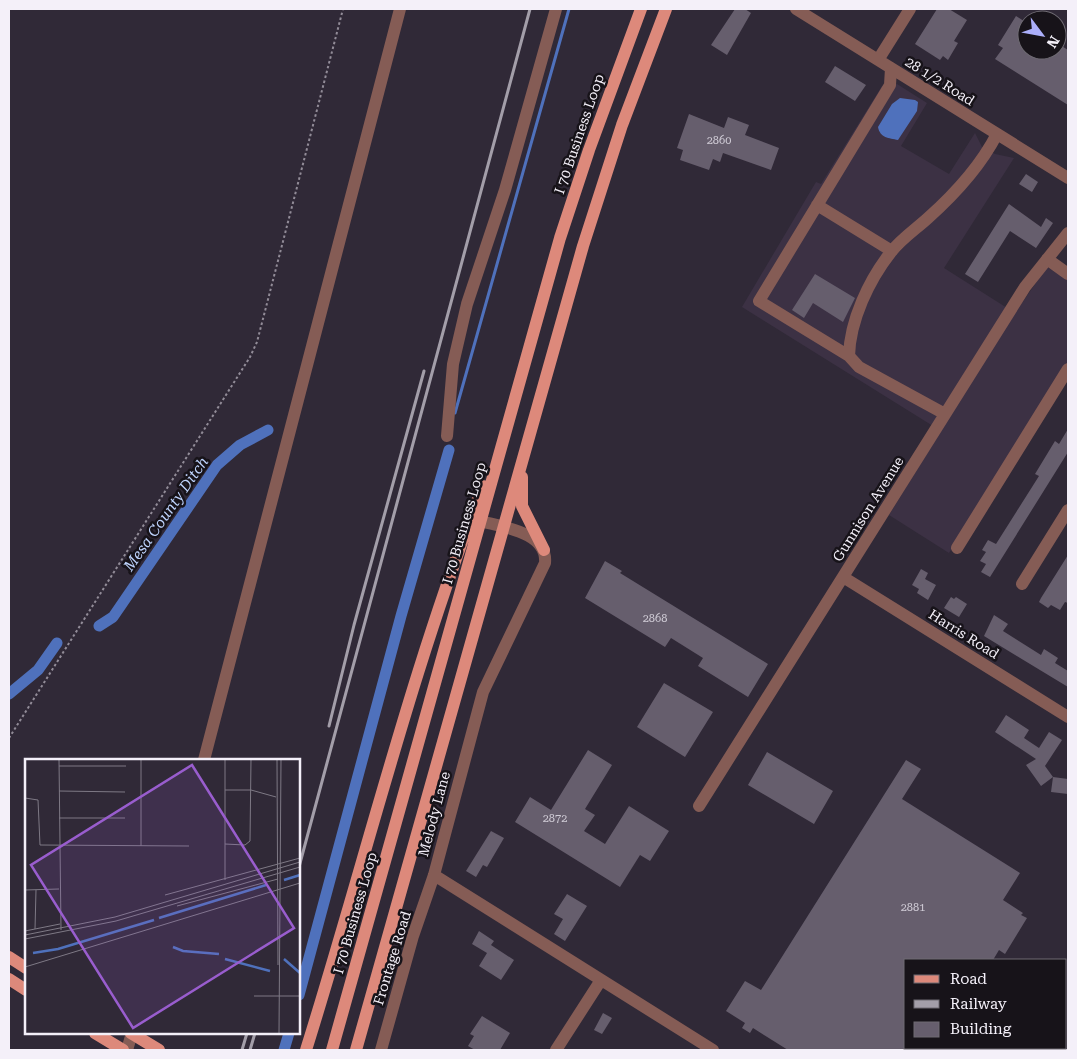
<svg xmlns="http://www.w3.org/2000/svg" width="1077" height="1059" font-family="'Roboto Serif',serif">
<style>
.built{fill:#3c3144}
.water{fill:#4f71bc}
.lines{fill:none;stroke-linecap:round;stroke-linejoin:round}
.stream{stroke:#4f71bc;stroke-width:3}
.canal{stroke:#4f71bc;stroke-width:11}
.building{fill:#665e6d}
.path{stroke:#928c98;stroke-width:2;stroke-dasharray:2.5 2.5;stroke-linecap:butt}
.minor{stroke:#855c55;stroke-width:12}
.major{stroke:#dd897b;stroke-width:12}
.rail{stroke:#a39ea9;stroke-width:3}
.major-bridge{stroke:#dd897b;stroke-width:12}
.labels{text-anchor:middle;stroke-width:5;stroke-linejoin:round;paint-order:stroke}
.number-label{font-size:11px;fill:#d0ccd6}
.street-label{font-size:14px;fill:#f4f0f9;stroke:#171319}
.water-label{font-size:15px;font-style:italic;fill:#bed3fc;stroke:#171319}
.inset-river{fill:none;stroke:#4f71bc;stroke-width:2.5}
.inset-road{fill:none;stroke:#7e7985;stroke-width:1}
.view{fill:#995dce;fill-opacity:0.15;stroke:#995dce;stroke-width:2.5}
.inset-edge{fill:none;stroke:#f4f0f9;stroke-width:2.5}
</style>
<rect width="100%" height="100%" fill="#302937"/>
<!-- built -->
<path class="built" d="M897 84 927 103 901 146 949 174 975 133 982 147 995 154 1014 158 944 268 1015 313 1047 267 1068 280V362L949 553 889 515 941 431 742 307 816 182 821 184 882 86Z"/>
<!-- water -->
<path class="water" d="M900 98 915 100 918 102 917 111 898 140C889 138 880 138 878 127L892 104Z"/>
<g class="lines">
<!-- stream -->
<path class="stream" d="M455 413 569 9"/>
<!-- canal -->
<path class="canal" d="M99 626 113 617 217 465 240 445 268 430
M9 694 38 670 57 643
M299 995 401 616 449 450
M284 1050 289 1033"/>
</g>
<!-- building -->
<path class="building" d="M735 9H745L751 13 727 55 711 45Z
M937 9H949L967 20 954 41 958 43 948 60 943 56 940 60 915 44Z
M1016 16 1027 23V50H1057V43L1068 50V105L995 59 1003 48 998 45Z
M835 66 866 85 855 101 825 82Z
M689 114 724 128 728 117 749 125 745 135 779 148 771 170 723 153 720 162 713 159 709 170 680 160 683 150 677 148Z
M1026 174 1038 182 1032 192 1019 184Z
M1009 204 1041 227 1046 218 1053 223 1036 248 1010 231 978 282 965 274Z
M815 274 855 298 843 322 813 303 804 318 792 310Z
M1068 429V452L990 577 981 572 986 564 980 561 986 552 982 550 988 540 996 544 1039 476 1035 474 1055 441 1059 444Z
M1068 555V603L1065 602 1060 610 1051 605 1048 608 1039 602 1041 598Z
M605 561 622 571 620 573 768 664 748 697 698 666 703 658 671 638 665 647 585 598Z
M921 569 928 573 925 579 936 585 928 600 917 593 919 589 912 585Z
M951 597 954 599 956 597 967 604 959 617 944 608Z
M994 615 1008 624 1003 631 1041 655 1044 649 1058 658 1055 663 1068 671V687L984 636Z
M664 683 713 712 685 757 637 727Z
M1006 715 1029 730 1024 738 1039 748 1049 732 1062 740 1045 766 1053 777 1068 779V794L1051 792 1053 777 1041 786 1026 765 1036 759 995 732Z
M588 750 612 765 585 809 595 815 584 831 605 844 629 806 669 831 650 861 640 855 620 887 515 822 530 797 551 810Z
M767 752 833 791 814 824 748 785Z
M906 760 921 769 902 799 1020 873 1003 900 1023 913 1021 915 1027 918 1005 954 999 950 993 960H906V1050H788L753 1028 750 1033 742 1028 745 1023 726 1011 745 981 761 990Z
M491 831 504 838 487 867 483 865 476 877 466 871Z
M567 894 587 906 565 941 554 934 563 919 554 914Z
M479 931 494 941 491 945 514 960 501 980 479 966 487 953 472 944Z
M603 1013 612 1018 602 1034 594 1030Z
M482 1016 510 1033 500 1050H475L468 1046 474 1036 470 1034Z"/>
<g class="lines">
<!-- path -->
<path class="path" d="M9 738 250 357 257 342 343 9"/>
<!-- minor -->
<path class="minor" d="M796 9 1068 178
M878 60 910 9
M891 68 890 85 884 95 759 301 849 356 859 367 945 414
M817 205 892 251
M1047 259 1068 274
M849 356C850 320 869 280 891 252 901 239 916 229 928 218 956 193 980 167 997 134
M447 436 453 364 467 304 505 190 556 9
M957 548 1068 369
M843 577 1068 717
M1022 584 1068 510
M204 760 400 9
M699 806 1025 287 1068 233
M434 875 713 1050
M127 1050 132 1033
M381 1050 413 936 434 875 483 692 545 563C548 532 502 527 480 521
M556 1050 601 980"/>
<!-- major -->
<path class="major" d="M522 477V506L544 550
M9 957 26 968
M9 979 26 990
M95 1033 123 1050
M306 1050C365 862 411 670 483 486
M332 1050 560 238 589 150 641 9
M356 1050 583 246 622 125 666 9"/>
<!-- rail -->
<path class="rail" d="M329 726 354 625 424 371
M299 867 530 9
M242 1050 247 1033
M250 1050 255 1033"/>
<!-- major-bridge -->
<path class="major-bridge" d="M131 1033 159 1050"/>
</g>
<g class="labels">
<!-- number labels -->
<g class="number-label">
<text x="719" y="144">2860</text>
<text x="655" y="622">2868</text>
<text x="555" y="822">2872</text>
<text x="913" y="911">2881</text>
</g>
<!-- street labels -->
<g class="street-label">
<text transform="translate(940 81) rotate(32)" y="5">28 1/2 Road</text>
<text transform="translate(579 134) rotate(-71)" y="5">I 70 Business Loop</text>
<text transform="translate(868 509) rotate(-58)" y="5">Gunnison Avenue</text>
<text transform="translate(464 523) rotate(-74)" y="5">I 70 Business Loop</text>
<text transform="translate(964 634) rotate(32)" y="5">Harris Road</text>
<text transform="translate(434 814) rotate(-75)" y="5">Melody Lane</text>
<text transform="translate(355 913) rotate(-74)" y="5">I 70 Business Loop</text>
<text transform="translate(392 958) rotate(-73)" y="5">Frontage Road</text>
</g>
<!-- water labels -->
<g class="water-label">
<text transform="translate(166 514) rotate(-55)" y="5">Mesa County Ditch</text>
</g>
</g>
<!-- overview -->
<g transform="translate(25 759)">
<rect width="275" height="275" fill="#302937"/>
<path class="inset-river" d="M259 121 275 116M134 159 241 126M148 188 158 192 194 195M8 194 33 190 129 161M200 200 245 212M259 200 275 214"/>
<path class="inset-road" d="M34 0 36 171M116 0V87M200 0V121M252 0 253 206M34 7H101M200 31H226L251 38M34 32 100 33M0 39 13 41 15 86 164 87M34 59H100M200 85 220 86 225 82 226 0M0 131 34 130M140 136 275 99M152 147 253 120M10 170 11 131M0 172 35 165M0 176 90 158 275 103M0 180 91 162 275 108M0 208 275 124M229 237H275M254 275 256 0"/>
<path class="view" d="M167 6 269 169 108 269 6 106Z"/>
<rect width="275" height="275" class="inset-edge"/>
</g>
<!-- border -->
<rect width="1077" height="1059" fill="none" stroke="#f4f0f9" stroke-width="20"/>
<!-- legend -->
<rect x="904" y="959" width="162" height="90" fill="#171319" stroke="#6f6b73"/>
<rect x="914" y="975" width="25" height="8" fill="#dd897b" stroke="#6f6b73"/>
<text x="950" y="984" font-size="15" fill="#f4f0f9">Road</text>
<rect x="914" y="1000" width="25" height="8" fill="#a39ea9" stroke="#6f6b73"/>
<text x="950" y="1009" font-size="15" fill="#f4f0f9">Railway</text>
<rect x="914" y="1022" width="25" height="15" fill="#665e6d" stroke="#6f6b73"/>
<text x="950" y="1034" font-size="15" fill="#f4f0f9">Building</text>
<!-- north arrow -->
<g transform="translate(1042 35) rotate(122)"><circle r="24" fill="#171319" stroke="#6f6b73"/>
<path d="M0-4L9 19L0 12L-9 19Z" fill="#acaffb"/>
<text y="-8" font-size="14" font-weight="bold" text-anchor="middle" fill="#f4f0f9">N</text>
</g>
</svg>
